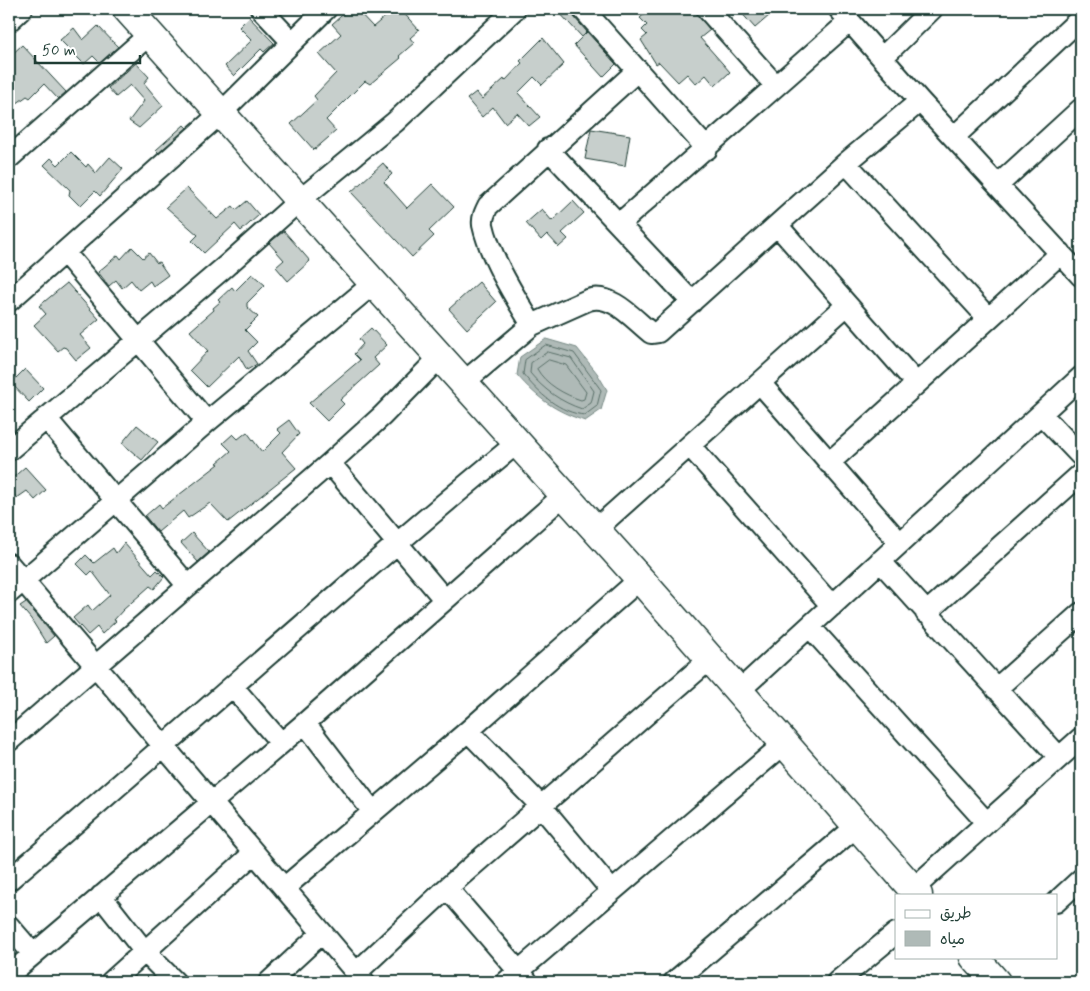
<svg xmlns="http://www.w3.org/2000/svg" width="1090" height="991" font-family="Mynerve,'Playpen Sans Arabic',sans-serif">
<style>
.water{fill:#afbab7;stroke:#758883}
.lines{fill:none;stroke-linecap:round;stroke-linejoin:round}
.shore{stroke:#596f68;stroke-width:1}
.building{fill:#c7cfcc;stroke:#1f3d34}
.minor-casing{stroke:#1f3d34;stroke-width:24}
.highway-casing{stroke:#1f3d34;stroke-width:31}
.minor{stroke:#fff;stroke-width:20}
.highway{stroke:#fff;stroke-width:28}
</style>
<rect width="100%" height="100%" fill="#fff"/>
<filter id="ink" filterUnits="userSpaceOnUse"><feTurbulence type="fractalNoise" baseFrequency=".02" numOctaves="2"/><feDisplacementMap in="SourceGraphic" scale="10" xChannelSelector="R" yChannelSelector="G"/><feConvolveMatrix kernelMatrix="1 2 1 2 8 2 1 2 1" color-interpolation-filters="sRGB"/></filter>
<g filter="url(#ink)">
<!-- water -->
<path class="water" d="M546 339 577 348 597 373 607 390 601 410 585 421C555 411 538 399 517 375L520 357Z"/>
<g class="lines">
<!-- shore -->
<path class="shore" d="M546 345 574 353 601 390 597 406 585 415C560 413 538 393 523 374L525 360Z
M548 352 571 358 594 391 591 403 582 409C561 402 544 390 530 373L531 363Z
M549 360 566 365 586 392 584 399 581 400C565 395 545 384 537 369Z"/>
</g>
<!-- building -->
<path class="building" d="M349 9H356L373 27 394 9H400L419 30 410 38 414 43 399 56 401 58 370 84 365 81 326 120 336 131 314 150 291 124 317 100 314 96 336 73 319 54 341 34 332 24Z
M556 9H571L574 17 587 32 582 37Z
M650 9H693L710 30 700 38 730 72 715 86 706 75 696 84 687 74 678 82 659 62 656 64 641 40 647 35 642 30 647 25 640 18Z
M738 9H777L755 28Z
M249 17 274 43 264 52 261 49 234 76 225 66 252 40 239 27Z
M98 26 118 47 100 63 93 56 84 64 60 40 74 28 83 40Z
M587 32 616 64 603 77 574 45Z
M543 38 564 64 542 85 534 77 518 93 540 117 529 126 517 113 505 123 493 107 482 117 467 99 476 92 482 99 504 79 505 81 522 63 520 61Z
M22 45 66 92 58 99 44 84 30 98 27 96 9 109V57Z
M136 63 149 77 144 83 163 106 139 128 129 121 144 101 130 85 116 97 108 88Z
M184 125 187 128 159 153 156 150Z
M591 129 630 135 625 166 585 159Z
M71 152 86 167 88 164 96 173 110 157 123 169 100 196 95 191 80 206 69 195 70 190 44 165 51 158 58 165Z
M383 163 392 174 384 182 407 208 432 184 454 207 429 231 434 236 412 257 351 192Z
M187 188 217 219 233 206 236 210 247 201 259 215 241 231 235 224 204 253 192 241 198 235 166 207Z
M573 201 584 213 562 233 568 239 559 247 547 234 541 240 526 223 542 209 552 221Z
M284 231 310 261 288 281 276 267 284 260 269 243Z
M132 247 143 258 149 253 157 263 159 262 168 275 153 286 150 281 139 290 131 280 122 288 116 280 109 286 98 272 118 255 121 259Z
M252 274 265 285 247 303V307L258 317 245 330 257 342 248 351 257 364 247 370 239 356 207 387 190 370 208 351 190 331 214 310 213 308 220 302 218 300 232 287 235 291Z
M479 282 496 302 467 329 449 309Z
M67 283 99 319 80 335 91 348 76 360 66 348 63 347 58 351 34 325 46 314 39 306Z
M371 328 387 345 373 358 379 365 340 400 344 404 327 421 309 403 360 360 354 354 363 344 359 339Z
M25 369 43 388 29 402 11 383Z
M289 420 299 434 282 452 296 468 228 522 210 503 188 518 183 511 158 532 145 516 159 504 162 508 219 464 217 463 231 451 223 443 233 434 238 439 247 432 262 452 281 433 277 429Z
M137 425 158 442 142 460 122 443Z
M25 467 46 490 35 500 27 491 17 498 9 489V481Z
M192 533 209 552 198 562 181 543Z
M124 543 152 575 157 570 164 577 154 589 150 586 123 610 114 620 116 621 102 634 97 627 88 635 73 618 88 605 92 611 110 595 92 571 88 575 77 564 86 555 94 563 113 548 116 553Z
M26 602 54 636 46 643 31 619 20 606Z"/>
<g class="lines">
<!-- minor casing -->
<g class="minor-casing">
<path id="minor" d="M261 9 292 42
M583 9 707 149
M707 9 776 86
M839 9 920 101 1081 276
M9 21 22 9
M882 58 932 9
M638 70 488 206C485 212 482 218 483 225 490 257 515 297 532 325L588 300C612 292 634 320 651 333L658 332 846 163 920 101
M954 137 1081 18
M548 149 692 302
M9 158 150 34
M846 163 988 318
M998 185 1081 109
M619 224 850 21
M777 225 916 383
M65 253 207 422
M9 301 221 113 326 9
M463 383 532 325
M760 383 900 543
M1041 414 1081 456
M46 418 188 586
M690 446 832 606
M9 450 226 266 300 200 395 122 515 9
M330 463 444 599
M829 463 1061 253
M596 529 847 305
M880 561 1059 757
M9 564 364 982
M9 593 207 422 373 284
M926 613 1081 474
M810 627 986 822
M233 687 281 743
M996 689 1081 613
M739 691 1081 377
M305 723 373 812
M468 731 541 806 611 890
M9 741 330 463 382 416 440 357
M9 880C179 735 344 585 517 443
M284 888 468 731 640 579
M447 888 527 981
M913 889 1081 738
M101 896 145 952 175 982
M1056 902 1081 879
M9 926 33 954
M356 973 447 888 710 659
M9 975 305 723 564 495
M111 982 254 853
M269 982 322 933
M506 982 785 743
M674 982 858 825
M837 982 896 933"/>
</g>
<!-- highway casing -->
<g class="highway-casing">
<path id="highway" d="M127 9 640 579 918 895
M974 957 996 982"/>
</g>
<!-- minor -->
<use href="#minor" class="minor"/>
<!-- highway -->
<use href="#highway" class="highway"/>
</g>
</g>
<!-- margin -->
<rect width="1090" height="991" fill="none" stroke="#fff" stroke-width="30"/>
<rect x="15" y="15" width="1060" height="961" fill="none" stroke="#1f3d34" stroke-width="2" filter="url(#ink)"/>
<!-- legend -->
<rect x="895" y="894" width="162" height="65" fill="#ffffff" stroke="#a5b1ae"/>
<rect x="905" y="910" width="25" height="8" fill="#ffffff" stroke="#a5b1ae"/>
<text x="940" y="918" font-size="15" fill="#1f3d34">طريق</text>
<rect x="905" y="931" width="25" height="15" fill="#afbab7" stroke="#a5b1ae"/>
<text x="940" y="944" font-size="15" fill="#1f3d34">مياه</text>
<!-- scale -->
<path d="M35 55v8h105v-8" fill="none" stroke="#1f3d34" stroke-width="2.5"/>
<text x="42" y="55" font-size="15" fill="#1f3d34" stroke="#ffffff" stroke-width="4" paint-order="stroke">50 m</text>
</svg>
